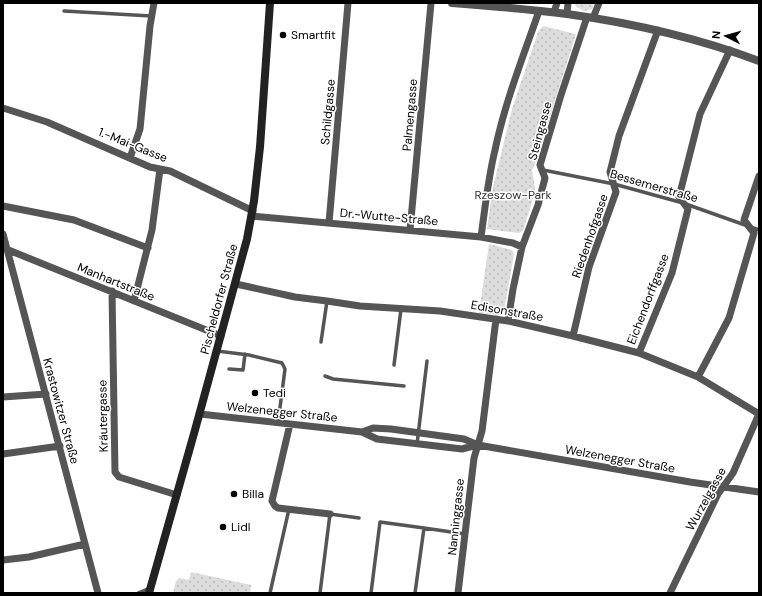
<svg xmlns="http://www.w3.org/2000/svg" width="762" height="596" font-family="'DM Sans',sans-serif">
<style>
.grass{fill:url(#grass-dots)}
.lines{fill:none;stroke-linecap:round;stroke-linejoin:round}
.service{stroke:#555;stroke-width:3.5}
.minor{stroke:#555;stroke-width:7}
.tertiary{stroke:#555;stroke-width:8}
.secondary{stroke:#222;stroke-width:8}
.poi-dot{fill:#000;stroke:#fff;stroke-width:1.5}
.labels{text-anchor:middle;stroke-width:3;stroke-linejoin:round;paint-order:stroke}
.poi-label{font-size:12px;fill:#000;stroke:#fff;text-anchor:start}
.street-label{font-size:12px;fill:#000;stroke:#fff}
.park-label{font-size:12px;fill:#333;stroke:#fff}
</style>
<defs>
<pattern id="grass-dots" width="8" height="8" patternUnits="userSpaceOnUse"><rect width="8" height="8" fill="#dcdcdc"/><path d="M2 2h.1M6 6h.1" fill="none" stroke="#bbb" stroke-width="1.8" stroke-linecap="round"/></pattern>
</defs>
<rect width="100%" height="100%" fill="#fff"/>
<!-- grass -->
<path class="grass" d="M575 3H594L592 9 584 11 576 7Z
M543 26 576 34 535 164 532 170 535 188 533 199 523 231 519 233 487 229 493 187 512 109 538 32Z
M489 244 512 250 514 254 504 311 500 315 479 313Z
M191 572 251 585 250 593H173L176 581 179 578 189 580Z"/>
<g class="lines">
<!-- service -->
<path class="service" d="M64 11 151 16
M543 170 614 184 683 203 759 230
M321 342 327 301
M217 351 249 355 282 363 285 369 278 423
M394 365 401 309
M229 369 243 370 245 354
M325 376 333 379 404 386
M417 444 427 361
M138 593 150 588
M270 593 289 509
M320 593 330 514 359 518
M371 593 380 522 424 528
M415 593 424 528 465 534"/>
<!-- minor -->
<path class="minor" d="M554 12 557 3
M567 14 568 3
M593 18 599 3
M3 108 47 122 150 167 170 171 253 211
M130 158 140 129 150 26 154 3
M3 206 74 220 148 248
M252 216 481 237 513 243 522 247
M329 223 348 3
M410 230 431 3
M3 234 98 593
M481 237C485 208 488 179 495 150 505 102 523 57 539 11
M6 249 221 336
M236 284 295 297 327 301 360 306 440 311 508 321 573 336 639 353 698 377 759 414
M112 291 115 472 119 477 177 495
M134 301 152 230 160 169
M508 321 513 289 522 247 538 205 545 178 540 165 561 95 587 17
M573 336 589 267 616 192 610 172 619 136 658 30
M639 353 672 273 688 209 679 197 700 114 730 50
M698 377 729 318 754 233 744 220 759 176
M3 397 46 394
M200 414 362 432 377 439 462 449 477 445
M290 424 272 501 275 506 278 508 330 514
M362 432 373 428 391 429 464 439 478 445 690 482 759 492
M3 454 60 446
M3 560 29 557 85 544
M458 593 474 458 482 431 496 319
M670 593 718 494 733 473 759 414"/>
<!-- tertiary -->
<path class="tertiary" d="M452 3C491 6 529 9 567 14 632 23 698 38 759 61"/>
<!-- secondary -->
<path class="secondary" d="M149 593 195 430 247 239 254 201 260 147 270 3"/>
</g>
<!-- markers -->
<g class="poi-dot">
<circle cx="283" cy="35" r="4"/>
<circle cx="255" cy="393" r="4"/>
<circle cx="234" cy="494" r="4"/>
<circle cx="223" cy="527" r="4"/>
</g>
<g class="labels">
<!-- poi labels -->
<g class="poi-label">
<text x="291" y="39">Smartfit</text>
<text x="263" y="397">Tedi</text>
<text x="242" y="498">Billa</text>
<text x="231" y="531">Lidl</text>
</g>
<!-- street labels -->
<g class="street-label">
<text transform="translate(328 112) rotate(-85)" y="4">Schildgasse</text>
<text transform="translate(410 115) rotate(-85)" y="4">Palmengasse</text>
<text transform="translate(540 131) rotate(-75)" y="4">Steingasse</text>
<text transform="translate(133 145) rotate(22)" y="4">1.-Mai-Gasse</text>
<text transform="translate(654 186) rotate(16)" y="4">Bessemerstraße</text>
<text transform="translate(389 217) rotate(5)" y="4">Dr.-Wutte-Straße</text>
<text transform="translate(590 236) rotate(-71)" y="4">Riedenhofgasse</text>
<text transform="translate(116 282) rotate(22)" y="4">Manhartstraße</text>
<text transform="translate(219 299) rotate(-75)" y="4">Pischeldorfer Straße</text>
<text transform="translate(648 299) rotate(-69)" y="4">Eichendorffgasse</text>
<text transform="translate(507 311) rotate(10)" y="4">Edisonstraße</text>
<text transform="translate(61 411) rotate(75)" y="4">Krastowitzer Straße</text>
<text transform="translate(282 412) rotate(6)" y="4">Welzenegger Straße</text>
<text transform="translate(103 416) rotate(-91)" y="4">Kräutergasse</text>
<text transform="translate(620 459) rotate(10)" y="4">Welzenegger Straße</text>
<text transform="translate(706 499) rotate(-61)" y="4">Wurzelgasse</text>
<text transform="translate(456 517) rotate(-84)" y="4">Nanninggasse</text>
</g>
<!-- park labels -->
<g class="park-label">
<text x="513" y="199">Rzeszow-Park</text>
</g>
</g>
<!-- border -->
<rect width="762" height="596" fill="none" stroke="#000000" stroke-width="8"/>
<!-- north arrow -->
<g transform="translate(726 36) rotate(276)" stroke="#ffffff" stroke-width="3" paint-order="stroke">
<path d="M0-3L7 15L0 10L-7 15Z" fill="#000000"/>
<text y="-6" font-size="11" font-weight="bold" text-anchor="middle" fill="#000000">N</text>
</g>
</svg>
